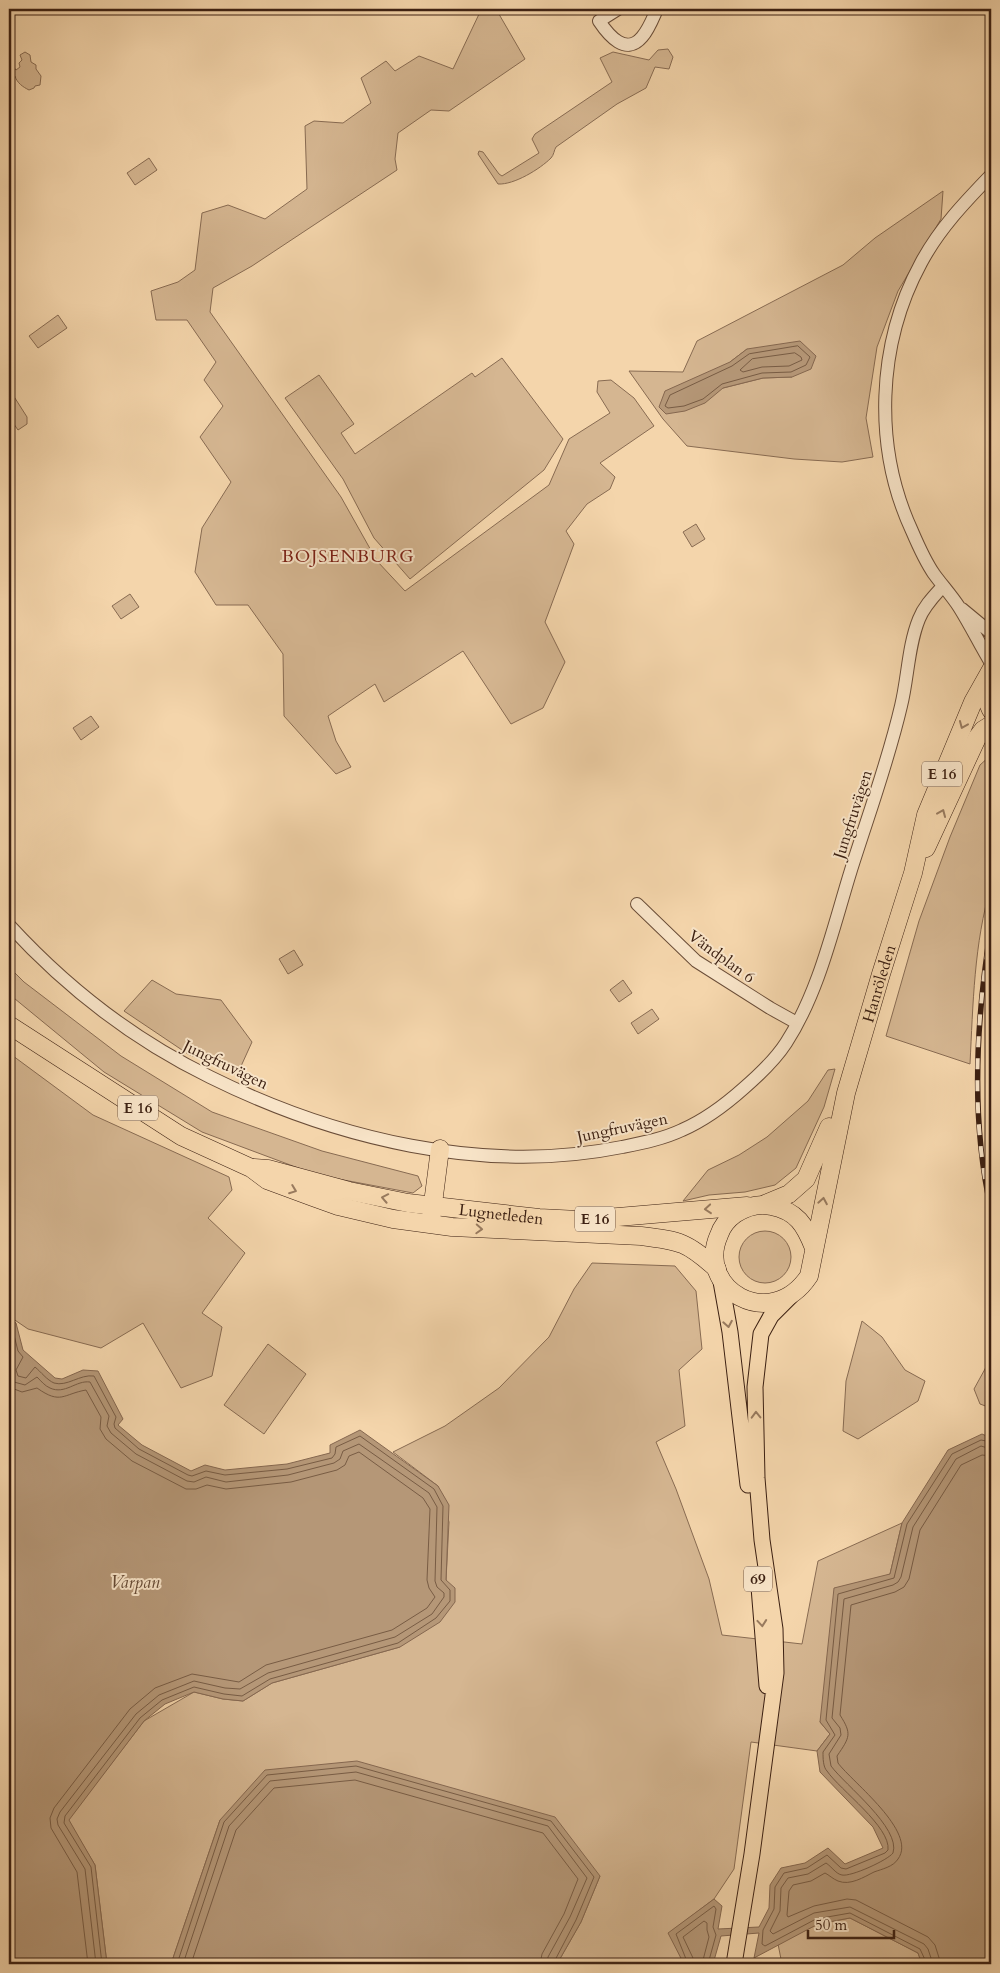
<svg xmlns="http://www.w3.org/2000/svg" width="1000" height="1973" font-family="Cardo,serif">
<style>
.green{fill:#d5b691;stroke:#886b52;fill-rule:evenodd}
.water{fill:#b59777;stroke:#85674f}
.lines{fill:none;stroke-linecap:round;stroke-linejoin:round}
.shore{stroke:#785c44;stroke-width:1}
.minor-casing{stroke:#6a4d38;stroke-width:14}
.major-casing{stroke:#3c2012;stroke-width:17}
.highway-casing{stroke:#3c2012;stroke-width:19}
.minor{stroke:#f8e4c8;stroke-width:12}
.major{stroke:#f4d5ab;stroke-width:15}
.highway{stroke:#f4d5ab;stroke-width:18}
.rail-casing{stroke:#3c2012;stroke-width:5.5}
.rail{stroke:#f8e4c8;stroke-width:4;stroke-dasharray:11;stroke-linecap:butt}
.oneway{stroke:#987a5e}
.labels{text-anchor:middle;stroke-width:4;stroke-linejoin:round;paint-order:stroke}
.shield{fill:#f8e4c8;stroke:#745b49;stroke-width:1}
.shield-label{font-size:15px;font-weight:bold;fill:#3c2012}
.street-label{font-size:16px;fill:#3c2012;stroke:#f8e4c8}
.neighbourhood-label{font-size:18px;letter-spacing:1px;fill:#7a1f14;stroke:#f8e4c8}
.water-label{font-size:18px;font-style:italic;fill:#664a35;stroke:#f8e4c8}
</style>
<rect width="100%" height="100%" fill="#f4d5ab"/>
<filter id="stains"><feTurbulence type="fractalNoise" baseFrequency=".004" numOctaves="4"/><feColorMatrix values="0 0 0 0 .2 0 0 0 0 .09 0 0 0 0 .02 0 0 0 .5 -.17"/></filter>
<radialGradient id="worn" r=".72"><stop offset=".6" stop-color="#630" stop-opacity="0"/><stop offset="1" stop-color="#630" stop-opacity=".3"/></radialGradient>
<!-- green -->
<path class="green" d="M496 9 525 59 449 111 431 110 398 133 395 159 397 170 252 266 213 288 210 312 341 497 377 561 405 591 549 485 569 439 610 413 597 392 598 381 611 380 634 398 654 426 600 463 615 477 610 489 587 504 566 531 574 544 545 622 565 662 543 708 511 724 463 651 384 702 375 684 328 716 336 741 351 767 336 774 284 716 283 654 248 605H216L195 572 202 528 231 482 200 437 223 406 204 380 216 362 187 320H156L151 291 178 282 195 270 202 213 228 205 265 219 307 189 305 126 314 121 343 123 371 103 361 78 386 61 395 71 419 56 453 69 480 12Z
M668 49 673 57 669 69 655 67 646 88 617 104 556 147C554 150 554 155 551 158 540 169 514 185 498 184L478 154 479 151 483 152 499 174 502 176 539 153 532 139 535 134 612 82 600 58 613 52 649 60 658 50Z
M25 52 30 55 31 62 36 65V69L41 76 40 85 35 86 34 88 29 90C23 87 17 83 15 76L9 72V61L16 70 20 67 19 63 22 60 20 55Z
M149 158 157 170 135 185 127 173Z
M943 191 941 219 898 291 877 347 866 418 873 457 842 462 794 459 687 446 663 419 629 371 683 372 697 341 843 265 875 238ZM747 349 792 377 763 378 723 388 730 362Z
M58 315 67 328 38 348 29 336Z
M502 358 563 439 544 470 410 579 374 538 343 479 285 398 319 375 354 424 341 433 355 454 472 373 475 377Z
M13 395 27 417V424L18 430 9 417V398Z
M696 524 705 539 692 547 683 532Z
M130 594 139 607 121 619 112 606Z
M91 716 99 727 81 740 73 728Z
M991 755V886C974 943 973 1005 970 1064L886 1036 919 921 950 837 980 765Z
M294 950 303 965 288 974 279 959Z
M9 967 24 982 121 1056 212 1112 322 1151 418 1176 422 1186 413 1193 317 1175 202 1132 104 1072 9 994Z
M152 980 176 994 221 1000 252 1042 237 1075 188 1054 124 1011Z
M623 980 632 993 619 1002 610 990Z
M652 1009 659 1019 638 1034 631 1023Z
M9 1053 93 1115 229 1177 232 1190 208 1218 245 1253 202 1313 222 1327 212 1376 181 1388 143 1323 101 1348 28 1329 9 1316Z
M835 1069 824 1107 796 1168 775 1185 745 1192 709 1195 683 1201 708 1170 739 1155 767 1137 808 1101 828 1070Z
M739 1257a26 26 0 1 1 52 0a26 26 0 1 1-52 0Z
M592 1263 675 1266 696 1291 702 1349 679 1370 685 1426 656 1442 676 1489 709 1579 722 1635 802 1644 818 1561 902 1523 890 1574 820 1722 830 1734 817 1751 751 1742 734 1869 714 1899 669 1933 684 1964H557L581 1922 600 1876 220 1820 171 1964H107L95 1865 68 1820 144 1721 194 1692 223 1699 243 1701 272 1683 400 1647 446 1580 449 1522 438 1486 393 1452 445 1426 499 1388 549 1337 574 1289Z
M862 1321 882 1337 905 1370 925 1381 918 1401 858 1439 843 1431 846 1381Z
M268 1344 306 1374 264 1434 224 1405Z
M991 1358V1408L980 1404 974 1389Z
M850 1918 918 1953 922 1964H782L778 1944 818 1924Z"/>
<!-- water -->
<path class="water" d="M800 341 816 356 811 369 792 377 763 378 723 388 705 403 685 411 666 414 659 407 665 391 730 362 747 349Z
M9 1318 16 1323 23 1350 55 1378 62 1379 83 1370 98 1371 123 1419 118 1425 142 1445 191 1471 205 1465 225 1470 287 1464 330 1453V1445L360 1430 438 1486 449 1505 446 1580 455 1588V1602L440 1622 400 1647 272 1683 243 1701 223 1699 194 1692 165 1704 144 1721 69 1820 95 1865 107 1964H9Z
M982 1434 991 1438V1964H922L918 1953 850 1918 818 1924 754 1958 759 1933 721 1936 713 1964H684L668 1933 714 1899 722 1906 718 1929 759 1927 769 1908 770 1885 781 1868 805 1863 828 1848 845 1864 883 1848 873 1827 820 1772 817 1751 830 1734 820 1722 834 1588 890 1574 902 1523 948 1450Z
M357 1761 555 1817 600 1876 581 1922 557 1964H171L220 1820 265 1770Z"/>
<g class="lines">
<!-- shore -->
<path class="shore" d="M798 346 810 357 806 365 791 372 762 373 722 384 703 399 684 406 668 408 665 406 670 395 732 366 749 354Z
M795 353 801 357 802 360 789 366 762 367 743 372 740 370 752 359Z
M9 1324 12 1327 18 1351 23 1357 16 1370 18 1376 26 1378 35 1367C41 1372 47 1380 54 1383 67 1387 80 1374 94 1376L116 1417 114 1424 115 1428 139 1449 188 1475 192 1476 206 1471 225 1475 287 1469 332 1458 335 1454 336 1447 360 1436 434 1489 443 1506 441 1580 450 1590V1601L436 1618 398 1643 270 1679 242 1696 224 1694 194 1687 162 1700 140 1718 65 1816 64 1823 91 1867 102 1964
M9 1340 14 1358 9 1374 14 1382 25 1385 37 1377C41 1381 45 1386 50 1388 65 1395 76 1380 90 1382L109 1416 107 1426 111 1433 136 1454 187 1481 194 1482 206 1477 226 1482 288 1475 334 1463 340 1459 343 1451 359 1444 429 1493 437 1507 435 1581 437 1587 444 1593V1597L432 1614 395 1637 268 1673 240 1689 225 1688 194 1681 159 1695 136 1714 60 1812 57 1819 58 1825 85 1869 96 1964
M9 1387 22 1392 37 1388C61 1405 63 1394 86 1390L101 1417 100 1429 106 1439 132 1461 186 1489H196L207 1485 226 1489 291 1482 337 1470 345 1465 349 1456 359 1452 423 1498 430 1509 427 1580 429 1588 435 1597 427 1608 392 1630 266 1665 239 1682 192 1674 155 1688 130 1709 54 1808 50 1818 51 1828 77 1872 88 1964
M177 1964 224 1822 267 1775 356 1766 551 1821 594 1877 576 1920 553 1964
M183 1964 229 1826 270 1781 356 1772 548 1826 587 1878 570 1917 548 1957 547 1964
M191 1964 236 1830 274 1788 355 1780 543 1833 578 1879 564 1914 542 1954 540 1964
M688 1964 676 1934 714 1906 716 1909 713 1927 716 1935 708 1964
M694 1964 693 1958 683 1937 704 1921 707 1923V1930L709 1937 702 1964
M927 1964 920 1949 850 1913 816 1919 765 1946 762 1944 763 1930 774 1909 775 1887 784 1873 807 1868 827 1855 841 1868 846 1869 885 1853 888 1850C891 1827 840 1790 827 1771 823 1767 823 1758 823 1752L835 1735 826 1720 838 1594 894 1578 907 1524 952 1454 981 1440 991 1442
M933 1964 928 1949 924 1944 850 1907 814 1913 773 1934 770 1931 780 1911 781 1888 788 1878 808 1874 826 1863C832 1867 836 1874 842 1875 851 1877 888 1860 893 1853 901 1828 845 1785 831 1766L829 1754 841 1735 840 1728 832 1718 844 1599 893 1585 898 1582 901 1577 913 1527 956 1459 981 1446 991 1449
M941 1964 935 1945 928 1937 856 1900 847 1899 814 1906 788 1917 787 1915 789 1891 793 1885 811 1881 825 1873C829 1875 833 1879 838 1881 850 1886 864 1877 874 1872 882 1869 893 1867 898 1859 918 1832 852 1782 838 1763L837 1756C850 1737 852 1734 840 1715L851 1605 895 1592 904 1587 909 1579 920 1530 961 1465 982 1455 991 1456"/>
<!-- minor casing -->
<g class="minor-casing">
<path id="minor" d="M618 9 599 21C609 36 626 56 642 37 649 29 653 18 657 9
M991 175C965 202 939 229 921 263 877 344 873 447 912 531 918 545 925 561 934 574 942 585 952 596 959 607 971 626 980 645 991 663
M962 609 991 633
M637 904 696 961 770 1008 797 1023
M9 925C66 987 134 1040 210 1077 335 1139 484 1175 622 1147 642 1143 663 1139 682 1130 705 1120 725 1105 744 1088 759 1075 775 1060 786 1043 819 992 833 928 851 870 868 816 888 762 901 706 908 678 908 646 919 619 924 606 934 596 943 586"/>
</g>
<!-- major casing -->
<g class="major-casing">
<path id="major" d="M720 1276 730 1332 748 1485
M758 1575 767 1686
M734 1964 752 1854 776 1673 775 1629 762 1540 757 1478 755 1387 761 1334 771 1316 791 1296"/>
</g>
<!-- highway casing -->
<g class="highway-casing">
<g id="highway">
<path d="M985 682V696L991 710"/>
<path d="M926 848 977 738 983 730 991 725"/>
<path d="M9 1025 181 1136 251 1168 267 1180 313 1197 338 1206 393 1219 452 1227 641 1236C681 1241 687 1242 717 1269"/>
<path id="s1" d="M254 1168 268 1169 349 1191 408 1203 539 1218 579 1220 618 1217 747 1206"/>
<path d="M765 1204 789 1194 806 1179 829 1127"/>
<path d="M431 1219 440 1149"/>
<path id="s2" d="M814 1248C805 1225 797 1211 771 1206 758 1203 746 1207 735 1214 728 1219 722 1226 719 1235 695 1288 770 1334 809 1276L846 1093 881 974 913 873 926 815 973 702 991 670"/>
</g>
</g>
<!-- minor -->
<use href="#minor" class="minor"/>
<!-- major -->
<use href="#major" class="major"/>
<!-- highway -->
<use href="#highway" class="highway"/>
<!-- rail casing -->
<g class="rail-casing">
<path id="rail" d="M991 927C976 1020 970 1118 991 1209"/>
</g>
<!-- rail -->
<use href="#rail" class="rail"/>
</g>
<!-- one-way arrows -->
<defs><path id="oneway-chevron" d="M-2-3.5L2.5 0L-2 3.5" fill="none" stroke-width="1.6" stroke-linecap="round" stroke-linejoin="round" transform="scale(1.25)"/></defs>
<g class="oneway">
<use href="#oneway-chevron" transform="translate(963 725) rotate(113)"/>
<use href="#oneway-chevron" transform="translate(942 813) rotate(-67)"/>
<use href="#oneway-chevron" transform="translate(293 1190) rotate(21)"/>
<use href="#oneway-chevron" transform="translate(385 1198) rotate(-169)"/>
<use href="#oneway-chevron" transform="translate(823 1201) rotate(-80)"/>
<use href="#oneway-chevron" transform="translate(708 1209) rotate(175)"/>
<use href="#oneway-chevron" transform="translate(479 1229) rotate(3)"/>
<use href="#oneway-chevron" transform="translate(728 1324) rotate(80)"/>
<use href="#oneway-chevron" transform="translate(756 1415) rotate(-91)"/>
<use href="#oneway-chevron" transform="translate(762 1623) rotate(85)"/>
</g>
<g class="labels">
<!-- shield labels -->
<g class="shield">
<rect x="922" y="761.5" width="40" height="25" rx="4"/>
<rect x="118" y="1095.5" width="40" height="25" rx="4"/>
<rect x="575" y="1206.5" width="40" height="25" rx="4"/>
<rect x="744" y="1566.5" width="28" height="25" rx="4"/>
</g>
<g class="shield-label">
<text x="942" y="779">E 16</text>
<text x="138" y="1113">E 16</text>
<text x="595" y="1224">E 16</text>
<text x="758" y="1584">69</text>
</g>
<!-- street labels -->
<g class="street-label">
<text transform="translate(852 814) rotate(-72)" y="6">Jungfruvägen</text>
<text transform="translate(722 956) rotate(36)" y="6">Vändplan 6</text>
<text dy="6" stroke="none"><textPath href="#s2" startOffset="581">Hanröleden</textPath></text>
<text transform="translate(226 1064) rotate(26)" y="6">Jungfruvägen</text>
<text transform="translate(622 1127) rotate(-12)" y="6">Jungfruvägen</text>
<text dy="6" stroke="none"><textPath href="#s1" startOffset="252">Lugnetleden</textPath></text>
</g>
<!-- neighbourhood labels -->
<g class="neighbourhood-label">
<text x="348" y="562">BOJSENBURG</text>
</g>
<!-- water labels -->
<g class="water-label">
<text x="135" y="1588">Varpan</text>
</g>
</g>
<!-- margin -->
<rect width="1000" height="1973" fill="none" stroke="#f4d5ab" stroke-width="30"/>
<rect x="10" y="10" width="980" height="1953" fill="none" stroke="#3c2012" stroke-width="2.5"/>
<rect x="15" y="15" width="970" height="1943" fill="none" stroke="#3c2012"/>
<!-- scale -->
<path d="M808 1930v8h86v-8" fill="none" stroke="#3c2012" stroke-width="2.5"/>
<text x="815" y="1930" font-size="15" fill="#3c2012" stroke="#f8e4c8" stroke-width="4" paint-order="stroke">50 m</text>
<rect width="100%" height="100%" filter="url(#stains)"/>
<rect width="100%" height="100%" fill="url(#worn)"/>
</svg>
